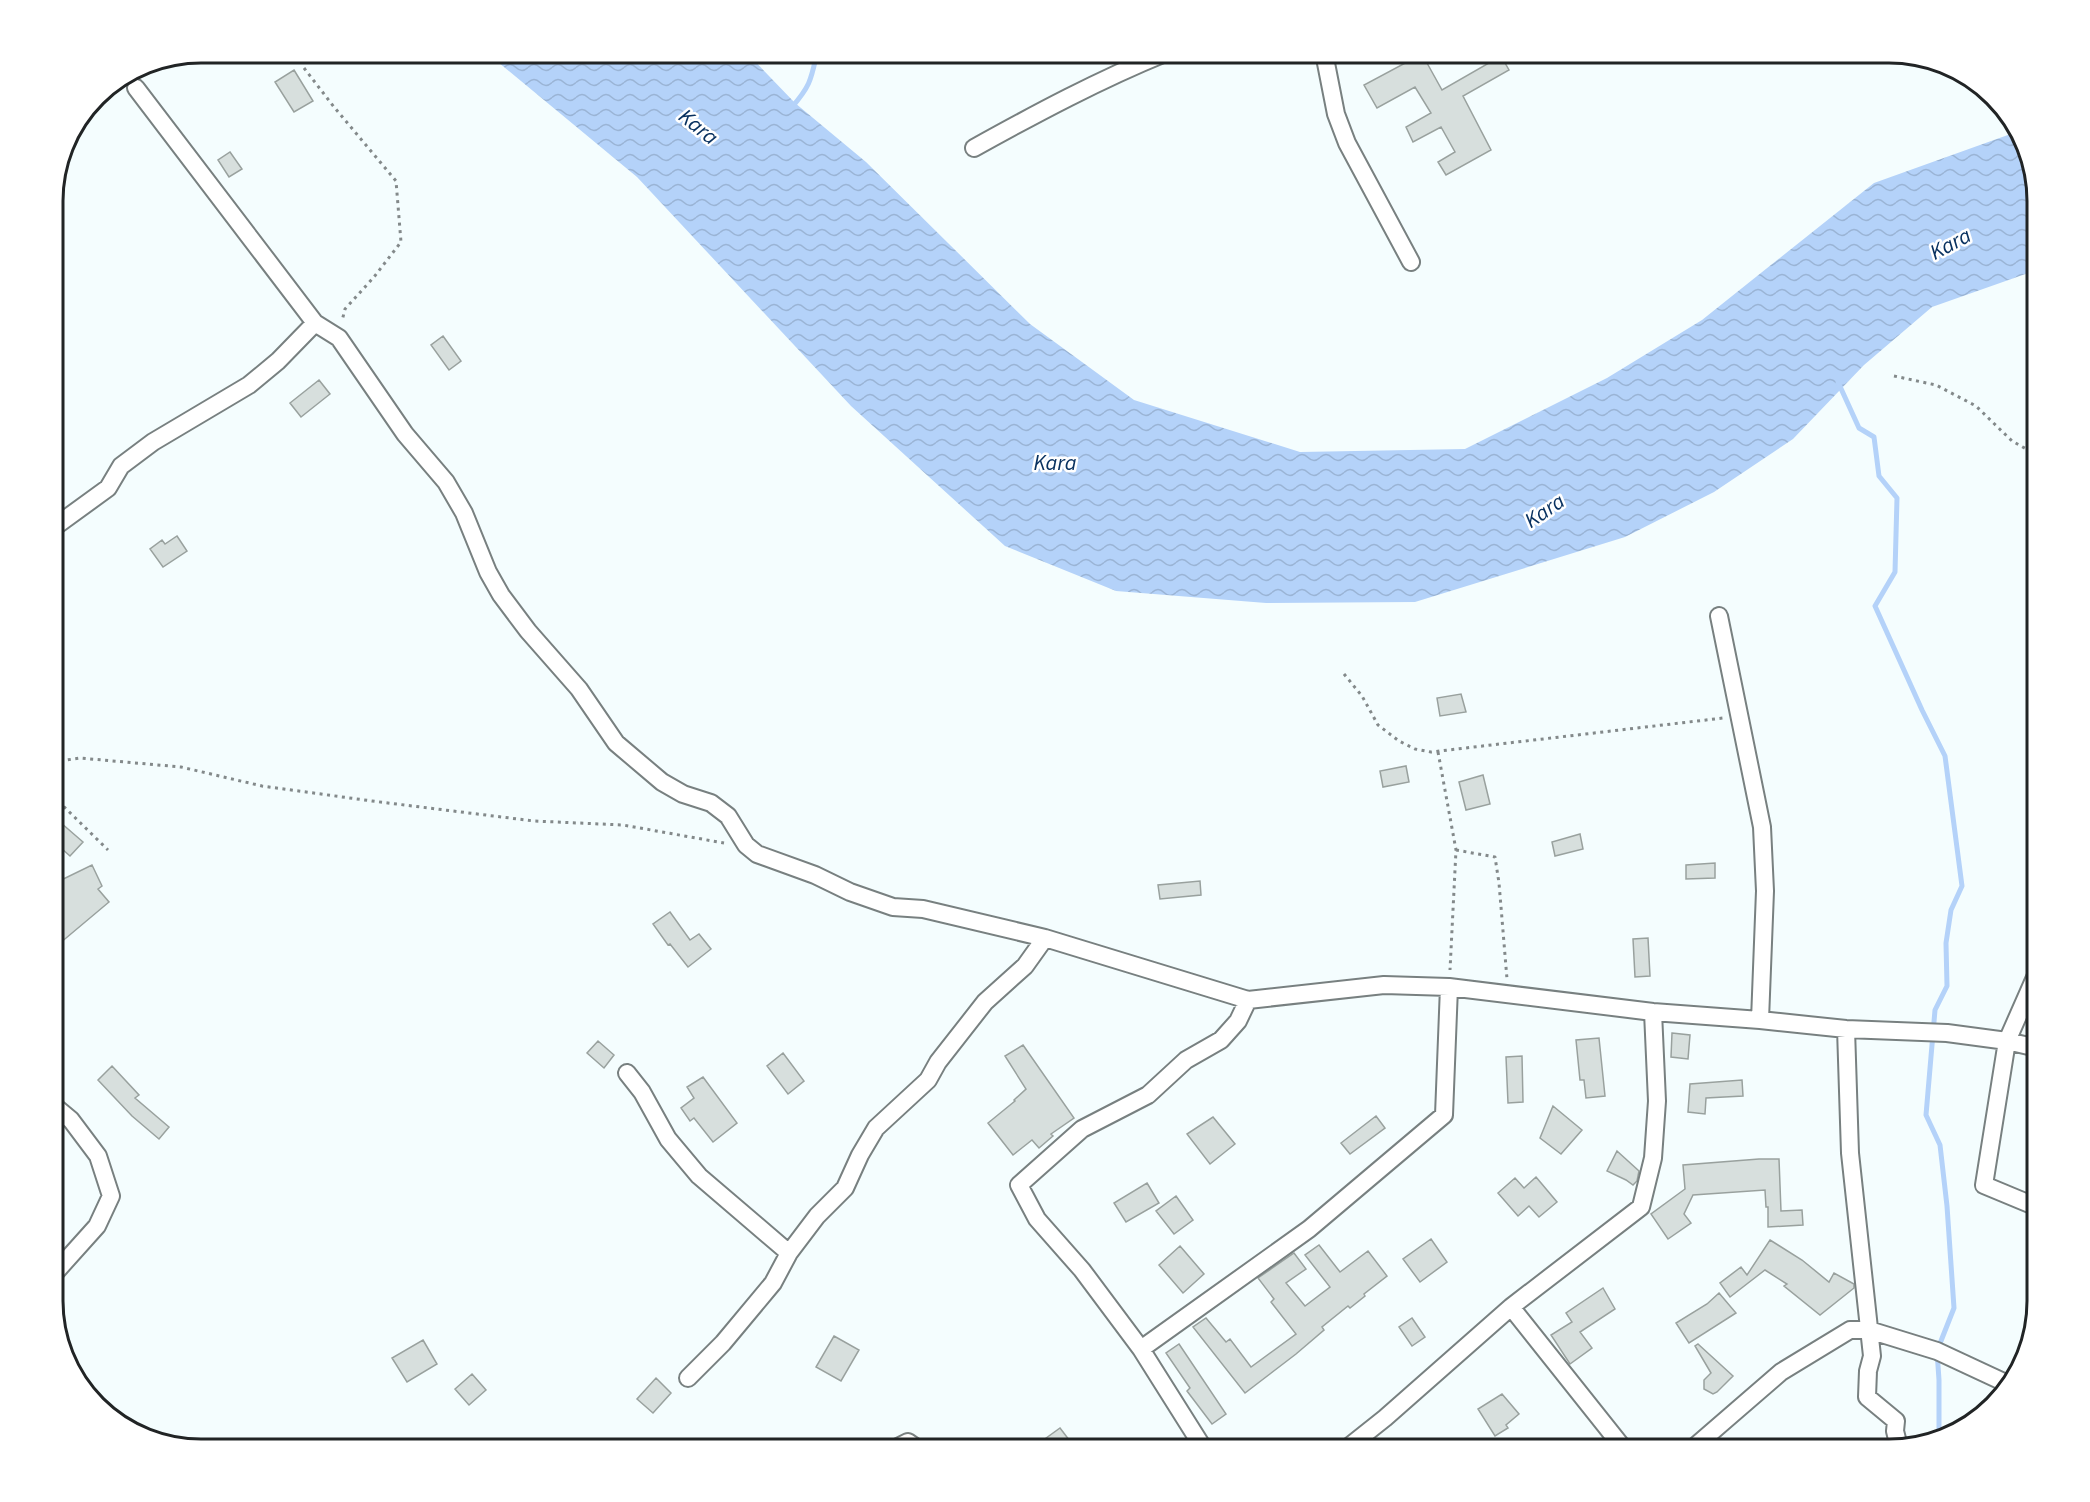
<svg xmlns="http://www.w3.org/2000/svg" width="2090" height="1502" font-family="'Source Sans 3',sans-serif">
<style>
.water{fill:url(#water-waves)}
.lines{fill:none;stroke-linecap:round;stroke-linejoin:round}
.stream{stroke:#b4d2f9;stroke-width:5}
.building{fill:#d7dfdd;stroke:#99a19e;stroke-width:1.5}
.minor-casing{stroke:#788080;stroke-width:20}
.path{stroke:#83898a;stroke-width:3;stroke-dasharray:3 4.5;stroke-linecap:butt}
.minor{stroke:#fff;stroke-width:16}
.labels{text-anchor:middle;stroke-width:5;stroke-linejoin:round;paint-order:stroke}
.water-label{font-size:22px;font-style:italic;fill:#083160;stroke:#fff}
.rim{fill:none;stroke:#212425;stroke-width:3}
</style>
<defs>
<pattern id="water-waves" width="16" height="10" patternUnits="userSpaceOnUse" patternTransform="scale(1.5)"><rect width="16" height="10" fill="#b4d2f9"/><path d="M0 5q4-4 8 0t8 0" fill="none" stroke="#9ab4d5"/></pattern>
</defs>
<rect width="100%" height="100%" fill="#f4fdfe"/>
<!-- water -->
<path class="water" d="M487 53H747L795 103 866 162 1030 324 1134 400 1300 452 1465 449 1607 378 1702 320 1874 183 2019 131 2022 135 2037 200V270L1932 307 1864 365 1793 439 1714 492 1625 537 1415 602 1266 603 1116 591 1005 546 851 406 637 177Z"/>
<g class="lines">
<!-- stream -->
<path class="stream" d="M792 107C811 85 811 79 817 53
M1838 382 1859 428 1874 437 1879 476 1897 498 1895 572 1875 606 1922 710 1945 756 1962 886 1951 910 1946 943 1947 986 1935 1010 1926 1115 1940 1145 1947 1206 1954 1308 1937 1351 1939 1380V1438"/>
</g>
<!-- building -->
<path class="building" d="M1422 54 1442 90 1501 56 1509 70 1463 96 1491 150 1446 175 1438 162 1455 152 1441 127 1413 142 1406 127 1431 113 1415 87 1377 108 1364 85Z
M294 70 313 101 294 112 275 82Z
M230 152 242 169 229 177 218 160Z
M443 336 461 361 449 370 431 345Z
M319 380 330 394 301 417 290 403Z
M177 536 187 551 163 567 150 549 162 540 165 544Z
M1461 694 1466 712 1440 716 1437 698Z
M1406 766 1409 782 1383 787 1380 771Z
M1483 775 1490 804 1466 810 1459 782Z
M53 816 83 842 70 856 53 841Z
M1580 834 1583 849 1555 856 1552 842Z
M1715 863V878L1686 879V865Z
M92 865 102 886 98 889 109 902 53 949V884Z
M1200 881 1201 895 1160 899 1158 885Z
M670 912 690 940 699 934 711 949 688 967 670 944 668 945 653 924Z
M1648 938 1650 976 1635 977 1633 939Z
M1672 1033 1690 1035 1688 1059 1671 1057Z
M1599 1038 1605 1096 1586 1098 1584 1080H1580L1576 1040Z
M598 1041 614 1055 604 1068 587 1053Z
M1023 1045 1074 1118 1051 1134 1053 1136 1039 1148 1032 1140 1013 1155 988 1123 1015 1101 1014 1100 1026 1089 1005 1056Z
M783 1053 804 1081 788 1094 767 1066Z
M1522 1056 1523 1102 1508 1103 1506 1057Z
M112 1066 139 1095 135 1098 169 1127 159 1139 132 1116 98 1080Z
M703 1077 737 1123 713 1142 694 1118 690 1121 681 1108 694 1098 687 1087Z
M1742 1080 1743 1096 1706 1098 1705 1114 1688 1112 1690 1084Z
M1553 1106 1582 1130 1561 1154 1540 1138Z
M1376 1116 1385 1128 1350 1154 1341 1143Z
M1213 1117 1235 1144 1210 1164 1187 1134Z
M1617 1151 1639 1171 1637 1181 1633 1185 1626 1180 1607 1171Z
M1759 1159H1779L1781 1211 1802 1210 1803 1225 1768 1227V1207H1766L1765 1190 1693 1195 1684 1214 1691 1223 1668 1239 1651 1214 1685 1189 1683 1165Z
M1536 1177 1557 1202 1539 1217 1529 1206 1518 1216 1498 1193 1515 1178 1524 1188Z
M1147 1183 1159 1203 1126 1222 1114 1203Z
M1176 1196 1193 1220 1174 1234 1156 1211Z
M1431 1239 1447 1262 1420 1282 1403 1259Z
M1770 1240 1802 1260 1829 1282 1834 1273 1854 1284V1288L1820 1315 1784 1286 1787 1284 1765 1270 1730 1297 1720 1283 1741 1267 1747 1275Z
M1319 1245 1340 1272 1368 1251 1387 1276 1364 1294 1365 1296 1350 1308 1348 1306 1322 1327 1324 1330 1296 1354 1245 1393 1193 1327 1206 1318 1226 1342 1230 1339 1251 1367 1296 1334 1271 1302 1274 1299 1258 1278 1294 1253 1306 1269 1286 1283 1305 1306 1330 1287 1305 1255Z
M1180 1246 1204 1274 1183 1293 1159 1265Z
M1603 1288 1615 1309 1580 1332 1592 1348 1570 1364 1551 1335 1572 1322 1566 1313Z
M1719 1293 1736 1313 1689 1343 1676 1323 1707 1304Z
M1412 1318 1425 1337 1412 1346 1399 1327Z
M834 1336 859 1350 841 1381 816 1367Z
M423 1340 437 1364 407 1382 392 1358Z
M1179 1344 1226 1414 1212 1424 1187 1391 1190 1388 1166 1353Z
M1698 1344 1733 1376 1717 1392 1713 1394 1704 1389V1380L1711 1373 1695 1346Z
M472 1374 486 1390 469 1405 455 1389Z
M656 1378 671 1393 653 1413 637 1399Z
M1502 1394 1519 1414 1506 1425 1508 1428 1495 1436 1478 1409Z
M1060 1428 1076 1449H1031Z"/>
<g class="lines">
<!-- minor casing -->
<g class="minor-casing">
<path id="minor" d="M1324 53 1336 114 1347 143 1411 262
M136 88 315 323 339 338 405 434 446 482 464 513 488 572 501 595 528 631 579 689 616 743 662 782 683 794 711 803 728 816 746 845 757 854 815 875 850 892 893 907 923 909 1045 938 1248 1000 1384 985 1449 987 1653 1012 1760 1020 1846 1029 1947 1033 2007 1041 2037 1048
M974 148C1037 113 1099 80 1165 53
M53 528 108 488 121 466 153 442 249 385 278 361 315 323
M1719 616 1762 827 1765 891 1760 1020
M2037 973 2007 1041 1984 1185 2037 1207
M1846 1029 1850 1153 1872 1356 1868 1371 1867 1397 1896 1421 1895 1431 1899 1447
M627 1073 642 1092 668 1139 699 1176 789 1253
M53 1275 97 1226 111 1196 98 1156 71 1120 53 1105
M1511 1307 1624 1449
M1141 1349 1309 1229 1444 1115 1449 987
M688 1378 723 1343 773 1283 789 1253 817 1216 845 1188 860 1155 876 1128 928 1080 938 1062 985 1002 1025 966 1045 938
M894 1449 908 1442 918 1449
M1204 1449 1141 1349 1082 1270 1037 1219 1019 1185 1082 1129 1148 1095 1186 1060 1221 1040 1238 1021 1248 1000
M1346 1449 1385 1418 1511 1307 1641 1207 1653 1158 1657 1101 1653 1012
M1692 1449 1781 1372 1850 1330H1869L1937 1351 2010 1385"/>
</g>
<!-- path -->
<path class="path" d="M304 68 334 107 396 181 401 242 374 277 345 309 342 321
M112 84 119 90
M1894 376 1936 385 1976 406 2012 441 2037 455
M1344 674 1362 696 1378 725 1399 741 1415 749 1431 752 1723 718
M1438 752 1456 850 1450 970
M53 762 80 758 181 767 262 786 372 801 534 821 623 825 724 843
M53 796 108 850
M1456 850 1495 857 1499 883 1507 979
M348 1449H349"/>
<!-- minor -->
<use href="#minor" class="minor"/>
</g>
<g class="labels">
<!-- water labels -->
<g class="water-label">
<text transform="translate(699 126) rotate(39)" y="8">Kara</text>
<text transform="translate(1950 243) rotate(-28)" y="8">Kara</text>
<text x="1055" y="470">Kara</text>
<text transform="translate(1544 510) rotate(-34)" y="8">Kara</text>
</g>
</g>
<!-- crop -->
<path d="M0 0H2090V1502H0ZM201 63H1889A138 138 0 0 1 2027 201V1301A138 138 0 0 1 1889 1439H201A138 138 0 0 1 63 1301V201A138 138 0 0 1 201 63Z" fill="#fff" fill-rule="evenodd"/>
<path class="rim" d="M201 63H1889A138 138 0 0 1 2027 201V1301A138 138 0 0 1 1889 1439H201A138 138 0 0 1 63 1301V201A138 138 0 0 1 201 63Z"/>
</svg>
